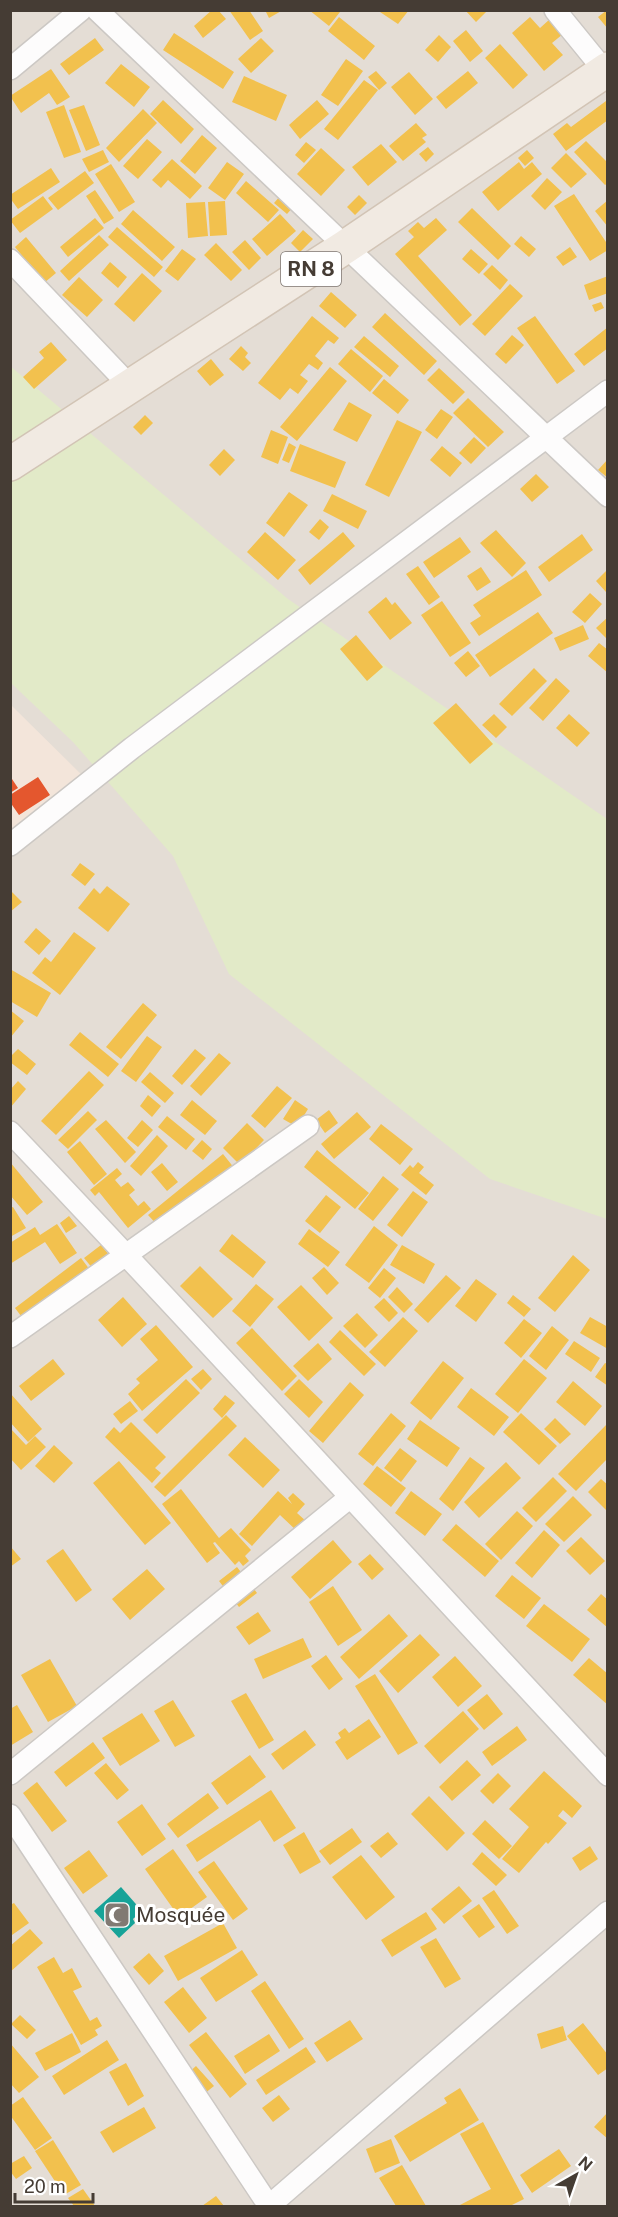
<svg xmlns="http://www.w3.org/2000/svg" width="618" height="2217" font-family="'Public Sans',sans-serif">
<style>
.residential{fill:#e4ddd5}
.commercial{fill:#f3e5da}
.green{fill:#e2eac8}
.homes{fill:#f2c14e}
.shops{fill:#e4572e}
.public{fill:#17a398}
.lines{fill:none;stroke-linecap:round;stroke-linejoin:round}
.minor-casing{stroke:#ccc8c4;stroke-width:24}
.primary-casing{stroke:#d2c4b5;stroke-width:36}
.minor{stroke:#fdfcfc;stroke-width:21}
.primary{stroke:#f1eae2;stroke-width:33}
.labels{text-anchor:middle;stroke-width:6;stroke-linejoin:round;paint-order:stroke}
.shield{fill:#fff;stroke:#7d7671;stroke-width:1.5}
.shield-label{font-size:20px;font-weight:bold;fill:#453c34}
.poi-label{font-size:21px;fill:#453c34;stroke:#fff;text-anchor:start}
</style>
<rect width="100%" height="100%" fill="#f0ece8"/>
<!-- residential -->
<path class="residential" d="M11 11H607V2206H11Z"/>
<!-- commercial -->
<path class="commercial" d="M11 705 86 779 11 836Z"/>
<!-- green -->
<path class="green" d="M10 366 288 599 607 819V1219L490 1179 229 974 173 856 73 742 11 683Z"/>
<!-- homes -->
<path class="homes" d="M212 10H218L226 19 203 38 194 26Z
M229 10H249L263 31 250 40Z
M265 10H283L269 18Z
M309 10H338L340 12 329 26Z
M377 10H409L398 24Z
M465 10H488L476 22Z
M607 10H608V29L598 17Z
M339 17 375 46 364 60 328 31Z
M530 17 540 28 550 19 563 34 552 43 563 55 544 71 512 33Z
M466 30 483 51 470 62 453 41Z
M174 33 234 72 223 89 163 50Z
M439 35 451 47 438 62 425 50Z
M95 38 104 50 69 75 60 64Z
M261 38 274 51 251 73 238 59Z
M500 44 528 75 513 89 485 58Z
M346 59 363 71 338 106 321 95Z
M121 64 150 87 134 107 105 83Z
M51 69 70 97 57 105 49 93 21 113 10 96Z
M376 71 387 83 379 90 368 77Z
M468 71 478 83 446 109 436 97Z
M409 72 433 99 415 115 391 87Z
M244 76 287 95 276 121 232 102Z
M364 80 378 90 338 140 324 129Z
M163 100 194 129 181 144 150 114Z
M317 100 329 114 300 139 289 125Z
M606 101 608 120 566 151 553 134 567 123 571 127Z
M64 105 81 152 64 158 46 112Z
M84 105 100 145 86 151 69 110Z
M143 109 157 123 119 162 106 148Z
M416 123 427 135 422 138 426 142 403 161 389 146Z
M202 135 217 148 195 174 180 161Z
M147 139 162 152 138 179 123 166Z
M586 141 608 163V183L605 185 574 152Z
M306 142 316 150 304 163 295 155Z
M381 144 397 162 368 186 352 167Z
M428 147 434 154 426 162 419 154Z
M321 148 345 170 321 196 297 174Z
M103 150 109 162 89 172 82 159Z
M527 150 534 158 525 166 518 158Z
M566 153 587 174 571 188 551 168Z
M172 159 202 186 190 199 168 180 161 188 152 180Z
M227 162 244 174 225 200 208 188Z
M519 162 524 169 532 162 542 174 498 211 482 192Z
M111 164 135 202 119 212 95 174Z
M51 168 60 182 18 209 10 198V195Z
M85 171 94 183 58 210 48 198Z
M547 178 562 192 545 210 531 196Z
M246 181 279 210 268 222 236 193Z
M95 190 114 218 104 224 86 196Z
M574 194 608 245V250L590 261 554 206Z
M281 195 294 206 287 214 274 203Z
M359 195 367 203 355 215 347 207Z
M43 196 53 209 20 233 10 220Z
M608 200V227L595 211Z
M225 201 227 235 210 236 208 202Z
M205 202 208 236 188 238 186 203Z
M472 208 511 246 498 260 458 222Z
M133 210 175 247 162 261 121 224Z
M280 214 296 231 267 256 252 239Z
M95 218 104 228 68 257 60 247Z
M436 218 447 230 418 256 472 315 460 326 395 254 414 237 408 231 418 222 424 228Z
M117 227 163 267 154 277 108 237Z
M303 230 313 239 300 252 291 243Z
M99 235 109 245 69 281 60 271Z
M521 236 536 249 529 257 514 244Z
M26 237 56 273 44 283 15 247Z
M245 240 261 258 249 270 232 252Z
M216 243 242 270 231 281 204 255Z
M570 247 577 257 563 266 556 257Z
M182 249 196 259 178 281 165 271Z
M471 249 488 264 479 274 462 259Z
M110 262 127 277 118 288 101 273Z
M492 265 508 280 500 290 483 274Z
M142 273 162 291 134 322 114 304Z
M608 276V293L589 300 584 285Z
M79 277 103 300 87 317 62 295Z
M510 284 523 296 485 336 472 324Z
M331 292 357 315 345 328 319 306Z
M601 302 604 308 595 312 592 305Z
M385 313 437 361 424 375 372 327Z
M312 316 339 338 334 344 328 340 315 356 323 363 318 370 309 364 300 375 308 381 298 394 290 388 280 400 258 383Z
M535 316 575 371 557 384 517 328Z
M608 327V348L584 366 574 354Z
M512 335 524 345 506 364 495 354Z
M364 336 399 366 390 377 354 347Z
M51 342 67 360 34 389 23 377 44 358 39 352Z
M241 346 248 353 245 357 251 363 243 371 229 359Z
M351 349 383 376 370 392 338 364Z
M211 359 224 375 210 386 197 371Z
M330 367 347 381 297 441 280 427Z
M439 368 465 392 453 404 427 380Z
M384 379 409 400 398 414 372 393Z
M468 398 504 432 488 447 453 413Z
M349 402 372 415 357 442 333 430Z
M441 409 453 417 437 439 425 430Z
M145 415 153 423 141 435 133 427Z
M397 420 422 432 389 497 365 485Z
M271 430 288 437 278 464 261 457Z
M474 437 486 448 471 464 459 453Z
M289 443 296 447 289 463 282 460Z
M300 444 346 462 335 488 290 471Z
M442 446 462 463 450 477 430 460Z
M224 449 235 460 220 476 209 465Z
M608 459V478L598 470Z
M536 474 549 487 532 502 520 489Z
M289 492 308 505 284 537 266 523Z
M332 494 367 511 358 529 323 511Z
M320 519 329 527 319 540 309 532Z
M496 530 526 563 512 577 480 543Z
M265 532 296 560 278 580 247 552Z
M343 532 355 546 310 585 298 570Z
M582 534 593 550 549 582 538 567Z
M460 537 471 552 434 578 423 562Z
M418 566 440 597 429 605 406 574Z
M481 567 491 582 477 591 467 576Z
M608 569V591L606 592 596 581Z
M526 570 542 595 479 636 470 623 481 616 473 605Z
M590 593 602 604 585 623 572 612Z
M386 597 392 605 395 602 412 623 390 640 368 612Z
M442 601 471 643 450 657 421 615Z
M538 612 553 633 490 677 475 655Z
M608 617V640L596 628Z
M583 625 589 639 560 651 554 638Z
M356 635 383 667 367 681 340 649Z
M599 643 608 650V673L588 656Z
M468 651 480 666 466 677 454 663Z
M534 668 547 681 512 716 499 704Z
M556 678 570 691 543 721 529 708Z
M456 703 493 744 470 764 433 723Z
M494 714 507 727 496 738 482 725Z
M569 714 590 733 577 747 556 728Z
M80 863 95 874 85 886 71 875Z
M107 886 130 904 108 932 78 908 94 888 100 894Z
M10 890 22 902 10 912Z
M36 928 51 941 39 955 24 942Z
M74 932 96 948 60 995 32 973 45 957 51 962Z
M10 969 51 993 37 1017 10 1001Z
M143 1003 157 1015 121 1059 106 1047Z
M10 1010 24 1021 10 1038Z
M80 1032 119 1064 108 1077 69 1045Z
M147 1036 162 1047 136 1082 121 1071Z
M18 1049 36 1064 27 1075 10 1062V1057Z
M195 1049 206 1058 182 1085 172 1076Z
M219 1053 231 1063 201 1096 190 1086Z
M89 1071 104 1085 56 1135 41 1121Z
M150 1072 174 1093 165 1103 141 1082Z
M18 1081 26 1089 10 1108V1090Z
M277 1086 292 1098 265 1128 251 1116Z
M148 1095 161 1106 152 1117 140 1106Z
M192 1100 217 1121 205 1135 180 1115Z
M295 1100 308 1109 297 1127 283 1119Z
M329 1110 338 1123 325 1133 316 1120Z
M88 1111 97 1120 68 1149 58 1140Z
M357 1112 371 1127 334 1159 321 1144Z
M167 1116 195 1139 186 1150 158 1127Z
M106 1120 136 1152 125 1163 95 1129Z
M142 1120 153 1130 138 1147 127 1138Z
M247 1123 264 1140 240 1165 223 1148Z
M381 1124 413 1149 400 1165 369 1139Z
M157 1135 168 1146 141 1176 130 1166Z
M202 1140 212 1149 203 1160 192 1151Z
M80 1141 107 1174 94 1185 67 1152Z
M317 1150 369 1193 355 1209 304 1167Z
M223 1154 235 1169 161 1229 148 1215Z
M10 1162 43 1202 27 1215 10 1195Z
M418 1162 424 1167 419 1173 434 1185 426 1195 401 1175 410 1165 413 1168Z
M162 1163 178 1182 167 1191 151 1172Z
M117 1168 122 1174 115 1180 121 1187 128 1182 135 1190 129 1195 138 1206 144 1201 151 1209 128 1228 99 1192 95 1196 90 1190Z
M383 1176 399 1189 373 1221 358 1209Z
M413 1191 428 1202 402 1237 387 1225Z
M326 1195 341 1207 320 1233 305 1221Z
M13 1207 26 1228 10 1237V1208Z
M69 1216 77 1226 66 1233 60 1223Z
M57 1224 77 1253 60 1264 45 1242 10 1264V1243L35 1227 40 1235Z
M374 1226 398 1245 369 1283 345 1265Z
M309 1229 340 1252 328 1267 298 1244Z
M232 1234 266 1262 253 1278 219 1251Z
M101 1245 110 1256 93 1269 84 1258Z
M402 1245 435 1264 424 1284 390 1265Z
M573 1255 590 1270 555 1312 538 1298Z
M81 1258 93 1274 27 1324 15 1308Z
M200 1266 233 1299 213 1318 180 1286Z
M324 1267 339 1283 327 1295 312 1278Z
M384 1268 396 1278 380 1298 368 1288Z
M446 1275 461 1288 428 1323 414 1310Z
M476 1279 497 1294 476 1322 455 1306Z
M256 1284 274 1299 250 1327 232 1311Z
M301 1285 333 1318 309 1341 277 1307Z
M397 1287 413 1304 404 1313 388 1297Z
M513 1295 531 1309 524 1317 507 1303Z
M123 1297 147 1324 122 1347 98 1320Z
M384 1298 398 1313 389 1322 374 1307Z
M357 1313 378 1335 365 1348 343 1326Z
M403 1317 418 1331 385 1367 369 1352Z
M590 1317 608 1327V1349L580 1333Z
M524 1319 542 1333 521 1358 504 1343Z
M156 1325 193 1367 142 1411 128 1394 140 1383 136 1379 158 1360 140 1339Z
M552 1326 569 1340 546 1370 529 1356Z
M252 1328 297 1376 282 1391 236 1343Z
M340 1330 376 1364 364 1376 329 1342Z
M574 1341 600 1358 591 1372 565 1354Z
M318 1343 332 1359 308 1381 293 1366Z
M53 1359 65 1374 31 1401 19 1386Z
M524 1359 547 1378 518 1413 495 1394Z
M443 1361 464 1378 431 1420 410 1403Z
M605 1363 608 1364V1386L595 1377Z
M203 1369 212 1379 201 1390 191 1379Z
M186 1379 200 1393 157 1434 143 1420Z
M299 1379 323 1402 309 1418 284 1394Z
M573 1381 602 1406 585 1426 556 1402Z
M350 1382 364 1395 323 1443 309 1431Z
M471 1388 509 1417 494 1436 457 1407Z
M10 1393 42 1429 28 1442 10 1422Z
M225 1395 235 1403 222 1418 213 1409Z
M130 1401 138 1411 121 1424 113 1414Z
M391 1413 406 1426 373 1466 358 1454Z
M521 1413 557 1446 539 1465 503 1432Z
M226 1415 237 1426 165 1497 154 1487Z
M555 1418 571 1434 560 1444 544 1429Z
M420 1420 460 1448 447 1467 407 1439Z
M131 1422 166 1457 155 1468 161 1473 152 1483 105 1437 114 1427 120 1433Z
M608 1423V1458L576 1491 558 1474Z
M10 1428 26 1445 35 1436 46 1447 21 1470 10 1458Z
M245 1437 280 1470 263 1488 228 1455Z
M54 1445 73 1463 54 1483 35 1466Z
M400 1448 417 1461 401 1482 384 1468Z
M470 1457 485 1468 453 1511 439 1499Z
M119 1461 171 1523 145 1545 93 1483Z
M506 1462 521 1478 479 1518 464 1502Z
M377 1466 406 1488 391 1507 363 1484Z
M553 1477 567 1491 536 1522 522 1508Z
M601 1479 608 1485V1512L588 1492Z
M181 1489 219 1538 231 1528 251 1550 245 1556 249 1561 243 1566 239 1561 235 1565 215 1542 213 1543 220 1553 207 1563 162 1504Z
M278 1491 292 1504 288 1498 293 1493 305 1504 297 1513 307 1522 298 1532 280 1515 252 1546 239 1534Z
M411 1491 442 1514 425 1536 395 1513Z
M573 1496 592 1515 564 1542 545 1524Z
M517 1511 533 1526 501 1560 485 1544Z
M456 1524 499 1561 485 1577 442 1540Z
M544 1530 560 1545 532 1578 515 1563Z
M581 1537 605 1561 590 1575 566 1551Z
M333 1540 352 1562 310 1599 291 1577Z
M10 1546 21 1559 10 1567Z
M63 1549 92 1590 76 1602 46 1561Z
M370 1554 384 1569 372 1580 358 1564Z
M237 1567 257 1593 239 1607 219 1581Z
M147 1569 165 1589 130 1620 112 1599Z
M512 1575 541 1598 524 1619 495 1596Z
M333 1586 362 1630 338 1646 309 1602Z
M601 1594 608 1600V1628L587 1610Z
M544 1604 590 1639 572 1662 526 1626Z
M258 1612 271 1631 249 1645 236 1627Z
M389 1614 408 1636 359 1679 340 1657Z
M420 1634 440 1655 398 1693 379 1671Z
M303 1638 312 1657 263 1679 254 1659Z
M326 1655 343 1679 329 1690 311 1666Z
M455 1656 482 1686 458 1707 432 1677Z
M589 1658 608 1674V1705L573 1675Z
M50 1659 77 1706 48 1722 21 1675Z
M375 1674 418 1743 398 1755 355 1686Z
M246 1693 274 1740 259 1749 231 1701Z
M487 1694 503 1714 484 1730 467 1710Z
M173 1700 195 1736 175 1747 154 1711Z
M17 1705 33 1732 10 1746V1709Z
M463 1711 479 1729 440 1764 424 1746Z
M142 1713 160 1741 120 1766 102 1738Z
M369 1719 381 1737 347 1760 335 1742 341 1738 338 1733 345 1728 349 1733Z
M517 1726 527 1740 492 1766 482 1752Z
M305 1730 316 1745 283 1770 271 1754Z
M93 1742 105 1758 66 1787 54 1772Z
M250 1755 266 1777 227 1805 211 1783Z
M467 1760 481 1775 452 1801 439 1787Z
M106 1763 129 1790 117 1800 94 1773Z
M544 1771 582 1806 572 1818 563 1810 558 1816 567 1823 548 1844 546 1842 519 1873 502 1859 529 1827 509 1809Z
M498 1773 511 1786 493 1804 480 1791Z
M37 1782 67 1821 52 1832 23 1793Z
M271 1790 296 1828 274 1842 260 1820 197 1862 186 1845Z
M208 1793 219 1808 178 1838 167 1824Z
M429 1796 465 1833 447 1851 411 1814Z
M142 1804 166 1839 142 1856 117 1822Z
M485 1820 512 1846 499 1859 472 1834Z
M352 1828 362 1842 330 1865 319 1851Z
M304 1832 321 1862 300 1874 283 1845Z
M388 1832 398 1844 381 1858 370 1846Z
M590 1846 598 1859 580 1871 572 1858Z
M173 1849 207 1897 179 1917 145 1869Z
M89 1850 108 1876 83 1894 64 1868Z
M482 1852 507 1875 496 1886 472 1864Z
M361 1855 395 1897 366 1920 332 1877Z
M214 1861 248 1909 233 1920 198 1872Z
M459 1886 472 1901 444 1924 431 1909Z
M494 1890 519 1926 507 1934 482 1898Z
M14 1903 29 1923 12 1935 10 1905Z
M479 1904 495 1927 479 1938 462 1916Z
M426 1912 437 1929 392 1957 381 1940Z
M223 1923 237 1948 178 1981 164 1956Z
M30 1929 43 1943 10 1972V1946Z
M436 1938 461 1979 445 1988 420 1947Z
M242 1950 258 1975 216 2002 200 1978Z
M149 1953 164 1971 149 1985 133 1967Z
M54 1957 63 1973 72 1968 82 1987 73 1991 90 2021 97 2017 102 2026 95 2030 98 2035 81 2045 37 1967Z
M265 1981 304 2039 289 2049 251 1991Z
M183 1987 207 2018 189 2033 164 2002Z
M20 2015 36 2030 27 2039 11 2024Z
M350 2020 363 2039 327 2062 314 2043Z
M583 2023 608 2055V2068L598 2075 567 2036Z
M563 2026 567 2040 541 2049 537 2034Z
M206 2032 247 2084 230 2098 189 2045Z
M72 2033 81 2052 45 2071 35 2053Z
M269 2034 280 2051 245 2074 234 2056Z
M107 2040 119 2060 64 2095 52 2076Z
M10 2043 39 2077 19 2093 10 2083Z
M306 2047 316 2062 266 2095 256 2080Z
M126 2063 144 2096 128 2106 109 2072Z
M196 2066 214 2086 204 2094 187 2074Z
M460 2088 479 2120 410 2162 394 2136 447 2103 444 2098Z
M279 2095 290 2109 273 2122 262 2108Z
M23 2097 52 2138 35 2150 10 2115V2106Z
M144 2107 156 2128 113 2153 100 2132Z
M608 2112V2139L594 2127Z
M483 2122 524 2199 510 2206H458L491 2189 460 2134Z
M391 2139 400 2163 375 2173 366 2149Z
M53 2140 81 2185 64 2195 35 2151Z
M559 2149 571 2166 532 2193 520 2175Z
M24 2156 32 2168 16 2179 10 2171V2164Z
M402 2165 426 2206H396L379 2178Z
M83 2189 95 2206H74L68 2198Z
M216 2196 224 2206H202Z"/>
<!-- shops -->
<path class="shops" d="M10 776 18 788 10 793Z
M38 777 50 795 19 815 10 802V795Z"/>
<!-- public -->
<path class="public" d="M121 1887 142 1911 133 1919 135 1923 119 1938 94 1911Z"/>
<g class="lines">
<!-- minor casing -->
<g class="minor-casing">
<path id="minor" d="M97 10 608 496
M555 10 608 75
M10 69 81 10
M10 260 130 386
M10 845 132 748 608 391
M10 1132C212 1344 408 1561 608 1775
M10 1337 308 1126
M10 1774 349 1498
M10 1815 269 2206 608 1912"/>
</g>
<!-- primary casing -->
<g class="primary-casing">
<path id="primary" d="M10 464 345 247 608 69"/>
</g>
<!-- minor -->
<use href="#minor" class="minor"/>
<!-- primary -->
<use href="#primary" class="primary"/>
</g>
<!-- icons -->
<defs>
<g id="mosque-square" transform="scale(1.35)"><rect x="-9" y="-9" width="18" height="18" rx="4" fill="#817a73" stroke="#fff"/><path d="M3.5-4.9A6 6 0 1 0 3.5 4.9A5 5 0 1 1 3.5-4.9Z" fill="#fff"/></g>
</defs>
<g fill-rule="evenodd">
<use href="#mosque-square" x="117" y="1915"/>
</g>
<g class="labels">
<!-- shield labels -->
<rect class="shield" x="281" y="252" width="60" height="34" rx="4.5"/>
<g class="shield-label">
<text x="311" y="276">RN 8</text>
</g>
<!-- poi labels -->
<g class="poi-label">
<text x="136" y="1922">Mosquée</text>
</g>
</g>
<!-- border -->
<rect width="618" height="2217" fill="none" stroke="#453c34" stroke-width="24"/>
<!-- north arrow -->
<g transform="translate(576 2175) rotate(40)" stroke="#ffffff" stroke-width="4.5" paint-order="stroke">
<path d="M0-4.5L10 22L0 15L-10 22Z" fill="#453c34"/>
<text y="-9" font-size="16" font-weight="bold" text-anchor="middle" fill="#453c34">N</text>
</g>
<!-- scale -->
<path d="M15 2193v9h78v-9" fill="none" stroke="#453c34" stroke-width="3"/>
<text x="24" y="2193" font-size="18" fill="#453c34" stroke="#ffffff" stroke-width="4.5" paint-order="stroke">20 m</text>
</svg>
